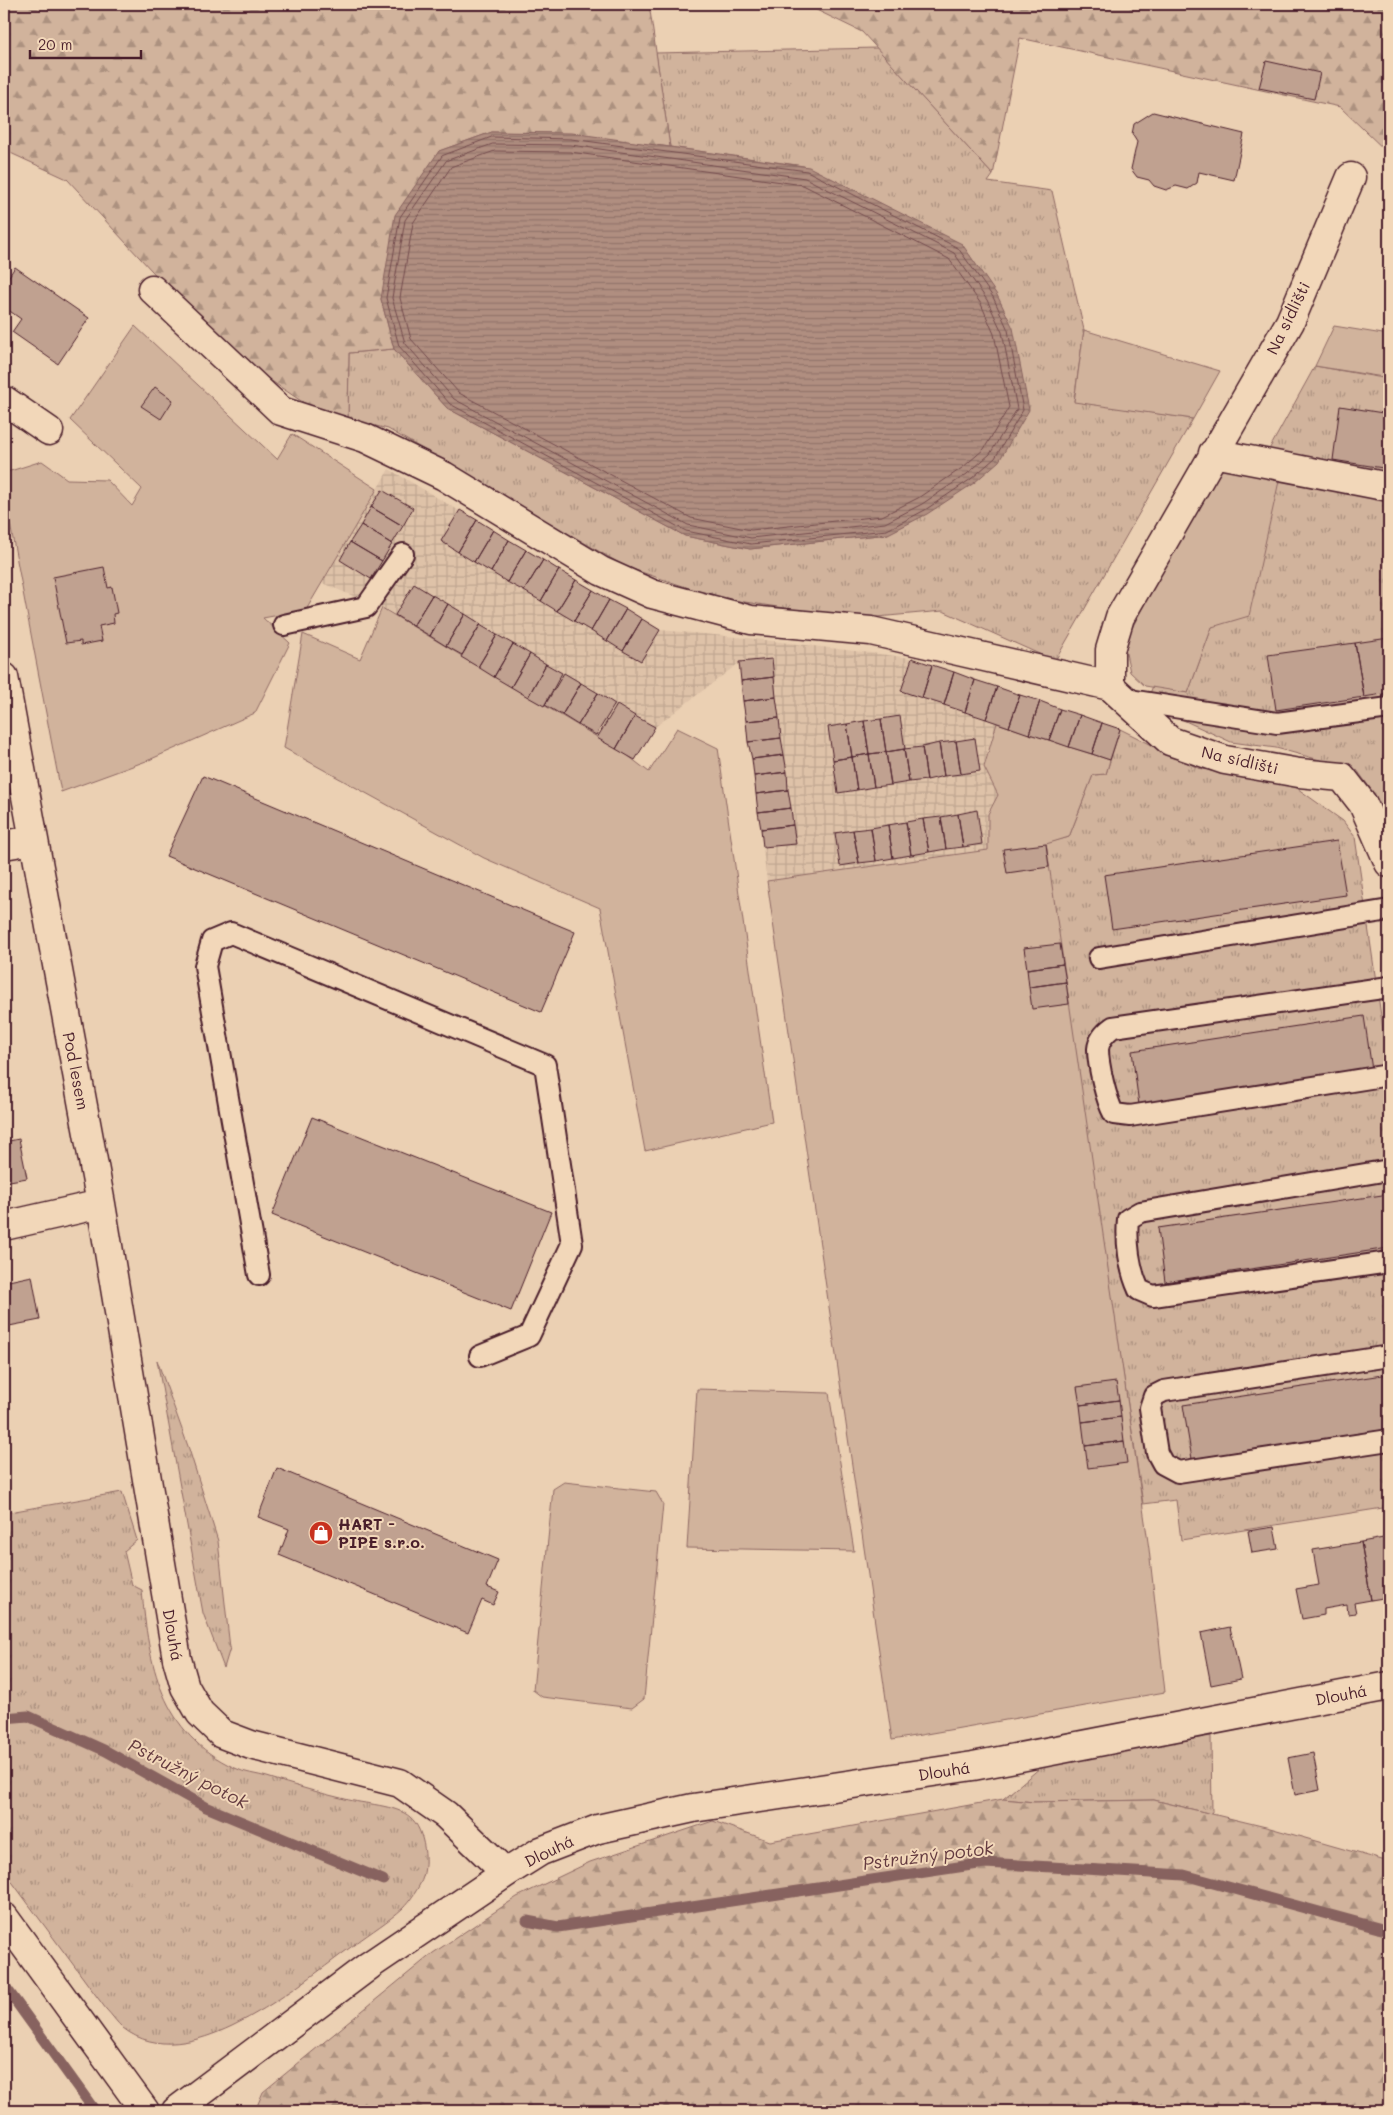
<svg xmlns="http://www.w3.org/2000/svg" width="1393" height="2115" font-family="Mali,sans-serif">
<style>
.industrial{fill:url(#industrial-grid)}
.grass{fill:url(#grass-tufts);stroke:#8e6964}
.forest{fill:url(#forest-firs);stroke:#8e6964}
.green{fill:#d1b39c;stroke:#8e6964}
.water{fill:url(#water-rules);stroke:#87625e}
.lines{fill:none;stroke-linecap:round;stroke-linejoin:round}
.shore{stroke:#734b4d;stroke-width:1}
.stream{stroke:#87625e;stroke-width:11}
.building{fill:#c0a190;stroke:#4a1f2b}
.service-casing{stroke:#4a1f2b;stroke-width:24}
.minor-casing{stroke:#4a1f2b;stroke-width:31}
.secondary-casing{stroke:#4a1f2b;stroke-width:31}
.service{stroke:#f2d7b9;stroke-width:20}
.minor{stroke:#f2d7b9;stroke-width:28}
.secondary{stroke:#f2d7b9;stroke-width:28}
.labels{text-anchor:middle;stroke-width:4;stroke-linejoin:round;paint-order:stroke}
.street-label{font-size:16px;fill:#4a1f2b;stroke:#f2d7b9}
.poi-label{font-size:16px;font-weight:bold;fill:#4a1f2b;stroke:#f2d7b9;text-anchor:start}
.water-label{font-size:18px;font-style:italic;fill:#643b40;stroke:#f2d7b9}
</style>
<defs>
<pattern id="industrial-grid" width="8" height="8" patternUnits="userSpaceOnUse" patternTransform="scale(1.25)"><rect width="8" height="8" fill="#dec2a8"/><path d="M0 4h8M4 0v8" fill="none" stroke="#c0a691"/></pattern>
<pattern id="grass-tufts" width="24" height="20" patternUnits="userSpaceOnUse" patternTransform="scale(1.25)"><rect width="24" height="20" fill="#d1b39c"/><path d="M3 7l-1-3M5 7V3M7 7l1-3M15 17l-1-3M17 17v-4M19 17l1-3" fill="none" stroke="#ac917f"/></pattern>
<pattern id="forest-firs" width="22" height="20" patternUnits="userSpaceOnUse" patternTransform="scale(1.25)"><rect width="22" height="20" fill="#d1b39c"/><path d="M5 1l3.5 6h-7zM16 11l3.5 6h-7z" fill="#ac917f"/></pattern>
<pattern id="water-rules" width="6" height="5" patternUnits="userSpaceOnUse" patternTransform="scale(1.25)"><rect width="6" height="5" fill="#b08e80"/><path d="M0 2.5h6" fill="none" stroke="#917369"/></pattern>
</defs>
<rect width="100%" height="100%" fill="#ebd0b3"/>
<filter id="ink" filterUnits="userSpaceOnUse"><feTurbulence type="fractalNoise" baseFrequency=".02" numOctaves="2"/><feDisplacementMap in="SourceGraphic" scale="10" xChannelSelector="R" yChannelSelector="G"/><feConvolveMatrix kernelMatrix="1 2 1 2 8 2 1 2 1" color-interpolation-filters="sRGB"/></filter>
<g filter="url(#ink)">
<!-- industrial -->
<path class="industrial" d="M389 469 660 630 747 638 912 658 1120 729 1110 760 997 723 984 767 998 795 988 814V850L767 881 739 663 655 727 635 760 382 608 322 583Z"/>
<!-- grass -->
<path class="grass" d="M877 48 993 175 988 182 1052 191 1084 330 1074 401 1193 419 1055 661 943 611 855 619 719 598 626 567 388 429 348 419 349 353 394 349 447 408 685 536 750 549 888 534 804 166 670 147 656 53Z
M1315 366 1389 379V832L1375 795 1357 770 1276 748 1231 742 1146 703 1153 686 1188 693 1212 627 1279 482 1255 475Z
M1120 729 1198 768 1238 777 1294 786 1343 821 1355 837 1389 1071V1507L1181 1540 1176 1500 1143 1504 1043 844 1069 837 1093 775 1106 774Z
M157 1360 189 1449 218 1541 230 1648 224 1668 203 1613Z
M122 1492 137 1540 124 1551 132 1585 142 1590C148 1663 161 1734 235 1768 244 1773 257 1774 267 1777 293 1785 319 1793 345 1799 363 1804 397 1805 410 1817 425 1829 430 1867 420 1884 416 1892 409 1902 403 1908 389 1921 371 1932 355 1944 316 1973 276 2005 232 2026 198 2042 156 2054 123 2028 117 2023 112 2015 106 2009L4 1871V1513Z
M1211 1736 1212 1814 1154 1800 1034 1802 1003 1799 1047 1762Z"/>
<!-- forest -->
<path class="forest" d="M4 4H649L670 147 572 134 492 132 439 151 381 299 394 349 349 353 348 419 310 407 224 349 67 179 4 150Z
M804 4H1389V154L1340 107 1020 38 993 175 862 32Z
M1003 1799 1034 1802 1154 1800 1270 1828 1389 1862V2111H255L263 2092 433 1953 517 1897 590 1862 713 1821 770 1841Z"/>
<!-- green -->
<path class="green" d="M135 326 277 459 292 434 377 489 306 610 263 618 290 643 255 713 149 760 61 792 4 492V473L42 461 67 479 107 480 132 506 142 489 70 420Z
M1334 326 1389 335V378L1315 366Z
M1084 330 1220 371 1193 419 1074 402Z
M1212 469H1235L1279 481 1249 616 1212 627 1188 693 1145 686 1130 672 1124 644Z
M382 608 627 755 649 772 677 728 718 748 772 1122 645 1151 600 908 484 858 284 748 303 634 360 659Z
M997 723 1110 760 1106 774 1093 775 1069 837 1046 844 1149 1549 1165 1692 892 1740 767 881 988 850V814L998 795 984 767Z
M697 1389 829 1393 854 1551 687 1548Z
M564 1482 656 1492 663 1504 644 1699 632 1708 542 1697 533 1690 553 1489Z"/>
<!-- water -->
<path class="water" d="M492 132 572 133 809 167 962 244 997 295 1013 328 1029 410 999 461 974 483 927 514 888 534 750 549 685 536 447 408 394 349 381 299 395 215 439 151Z"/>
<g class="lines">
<!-- shore -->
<path class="shore" d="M492 137 571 139 807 171 958 248 993 297 1008 330 1023 410 995 458 971 479 925 510 887 530 751 544 686 531 450 404 399 346 386 298 400 217 442 156Z
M493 144 571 145 805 178 954 253 987 300 1002 332 1017 409 990 454 967 474 922 504 885 523 751 538 688 525 454 399 405 343 392 298 405 220 446 161Z
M495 151 570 152 803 185 949 259 981 304 994 334 1009 407 984 449 962 468 918 498 882 516 751 530 691 518 459 393 411 339 400 298 413 223 451 167Z"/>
<!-- stream -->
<path class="stream" d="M4 1718 28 1716 106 1751 206 1807 383 1880
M527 1921 558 1927 985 1863 1184 1875 1389 1931
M4 1985 95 2111"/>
</g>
<!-- building -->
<path class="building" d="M1266 61 1320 73 1314 99 1259 88Z
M1153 112 1244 134 1234 180 1199 172 1197 183 1188 189 1176 186 1166 190 1154 186 1149 180 1137 177 1131 169 1137 142 1132 134 1134 124Z
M15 267 89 318 58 364 12 332 21 319 4 307V284Z
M155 387 173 400 161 419 141 406Z
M1340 406 1389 414V469L1333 460Z
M382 490 413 508 403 526 371 507Z
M371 507 403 526 392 544 361 525Z
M460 510 477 520 458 552 441 541Z
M477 520 493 530 474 562 458 552Z
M361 525 392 544 382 561 350 542Z
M493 530 509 540 491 572 474 562Z
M509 540 526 550 507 582 491 572Z
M350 542 382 561 371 579 340 560Z
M526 550 543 560 524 591 507 582Z
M543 560 559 570 541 601 524 591Z
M104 567 108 588 112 587 117 613 113 614 114 623 99 626 102 641 81 645V641L66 643 53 577Z
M559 570 576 580 557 611 541 601Z
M576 580 593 590 574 621 557 611Z
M414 584 432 595 413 626 395 615Z
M593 590 609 600 591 631 574 621Z
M432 595 448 604 430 636 413 626Z
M609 600 626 609 607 641 591 631Z
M448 604 465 614 446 646 430 636Z
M626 609 642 619 623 651 607 641Z
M465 614 481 624 462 655 446 646Z
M642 619 660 630 641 661 623 651Z
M480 625 497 635 478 667 461 657Z
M497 635 513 644 494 677 478 667Z
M1389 638V693L1364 697 1355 643Z
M1355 643 1364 697 1276 710 1268 655Z
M513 644 530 654 511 687 494 677Z
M530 654 546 664 528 697 511 687Z
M912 658 932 665 922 698 901 691Z
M772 659 774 677 741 681 739 662Z
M546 664 562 673 544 706 528 697Z
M932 665 954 672 944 705 922 698Z
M954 672 975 680 965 712 944 705Z
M564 673 581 683 562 715 545 705Z
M774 677 776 697 743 701 741 681Z
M975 680 997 687 986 719 965 712Z
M581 683 598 693 578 725 562 715Z
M997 687 1020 695 1009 727 986 719Z
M598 693 615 704 596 735 578 725Z
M1020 695 1040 701 1029 734 1009 727Z
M776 697 779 718 746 721 743 701Z
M1040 701 1060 709 1049 740 1029 734Z
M617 705 635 716 616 749 597 738Z
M1060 709 1080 715 1069 747 1049 740Z
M1080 715 1102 723 1092 754 1069 747Z
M635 716 655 727 635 760 616 749Z
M900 716 905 749 886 752 881 719Z
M779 718 781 738 748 742 746 721Z
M881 719 886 752 869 754 864 721Z
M864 721 869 754 852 757 847 724Z
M1102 723 1120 729 1110 760 1092 754Z
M847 724 852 757 833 760 828 727Z
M781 738 784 755 752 759 748 742Z
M975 738 980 771 961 774 956 741Z
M956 741 961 774 944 776 939 743Z
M939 743 944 776 927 780 922 747Z
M922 747 927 780 909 782 904 749Z
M904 749 909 782 891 785 886 752Z
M886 752 891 785 874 787 869 754Z
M869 754 874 787 857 790 852 757Z
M784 755 787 772 754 776 752 759Z
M852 757 857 790 838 793 833 760Z
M787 772 788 790 756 794 754 776Z
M203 776 575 932 541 1012 166 856Z
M788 790 791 808 758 812 756 794Z
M791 808 793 825 761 829 758 812Z
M977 810 982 844 963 847 958 814Z
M958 814 963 847 946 849 941 817Z
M941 817 946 849 929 852 923 819Z
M923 819 929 852 911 855 906 822Z
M906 822 911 855 893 858 888 825Z
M793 825 796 844 763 847 761 829Z
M888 825 893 858 876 861 871 828Z
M871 828 876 861 859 863 853 830Z
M853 830 859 863 840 866 835 833Z
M1337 841 1346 895 1112 929 1104 875Z
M1046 844 1049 867 1007 873 1003 849Z
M1060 944 1063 964 1027 969 1024 948Z
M1063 964 1066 982 1029 987 1027 969Z
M1066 982 1069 1004 1032 1009 1029 987Z
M1364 1016 1372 1070 1139 1105 1132 1051Z
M312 1117 551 1212 511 1311 272 1215Z
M19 1139 27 1178 4 1182V1142Z
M1389 1194V1248L1165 1282 1158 1228Z
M32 1276 40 1320 4 1327V1282Z
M1389 1374V1429L1192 1459 1183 1405Z
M1116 1382 1119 1400 1080 1405 1077 1387Z
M1119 1400 1121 1417 1082 1422 1080 1405Z
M1121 1417 1124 1441 1085 1446 1082 1422Z
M1124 1441 1127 1463 1088 1468 1085 1446Z
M277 1468 498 1560 487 1587 499 1592 493 1605 482 1600 468 1633 279 1555 289 1529 258 1517Z
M1274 1527 1278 1549 1252 1553 1248 1531Z
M1389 1537V1597L1371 1600 1361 1542Z
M1361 1542 1371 1600 1354 1603 1356 1613 1348 1614 1347 1605 1324 1609V1615L1302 1619 1296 1589 1319 1585 1313 1550Z
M1230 1627 1241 1679 1211 1685 1201 1633Z
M1313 1753 1320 1790 1295 1795 1288 1758Z"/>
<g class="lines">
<!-- service casing -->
<g class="service-casing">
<path id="service" d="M284 625 366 607 403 554
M1123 699 1277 723 1389 708
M1099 958 1389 910
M1389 987 1113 1027C1106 1032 1099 1039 1098 1049 1098 1065 1106 1100 1114 1114L1130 1116 1389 1075
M1389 1170 1140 1212 1128 1219C1126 1241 1129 1269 1139 1290L1153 1296 1389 1262
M259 1275 205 966 212 941 231 933 545 1065 572 1244 529 1336 480 1356
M1389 1356 1164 1391 1154 1396 1150 1408 1157 1453 1163 1464 1178 1472 1389 1440"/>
</g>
<!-- minor casing -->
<g class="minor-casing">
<path id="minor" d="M1351 177 1290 322 1120 617 1110 650V686L1170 741 1225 760 1299 773 1342 777 1363 804 1389 863
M152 289 281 411 365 438 444 476 601 571 652 594 751 620 871 631 1110 686
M4 400 49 431
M1213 453 1389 487
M4 677 101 1204 4 1226
M4 845 33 840
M101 1204 177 1659 185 1687 200 1713 222 1734 251 1745 400 1783 446 1815 506 1873
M176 2111 370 1965 506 1873 541 1851 598 1829 693 1808 973 1766 1389 1686"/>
</g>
<!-- secondary casing -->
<g class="secondary-casing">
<path id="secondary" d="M4 1917 145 2111"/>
</g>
<!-- service -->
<use href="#service" class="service"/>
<!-- minor -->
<use href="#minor" class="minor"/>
<!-- secondary -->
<use href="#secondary" class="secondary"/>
</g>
</g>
<!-- icons -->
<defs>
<g id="shop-disc" transform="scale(1.25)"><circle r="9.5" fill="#c8321e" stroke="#f2d7b9"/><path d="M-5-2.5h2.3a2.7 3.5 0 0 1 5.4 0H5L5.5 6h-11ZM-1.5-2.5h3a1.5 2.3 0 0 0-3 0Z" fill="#fff"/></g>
</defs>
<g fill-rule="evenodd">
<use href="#shop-disc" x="321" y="1533"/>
</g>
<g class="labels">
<!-- street labels -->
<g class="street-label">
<text transform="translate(1288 318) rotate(-64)" y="6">Na sídlišti</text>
<text transform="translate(1240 760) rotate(13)" y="6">Na sídlišti</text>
<text transform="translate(76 1071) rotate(79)" y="6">Pod lesem</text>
<text transform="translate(173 1635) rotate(80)" y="6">Dlouhá</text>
<text transform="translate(1341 1695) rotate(-11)" y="6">Dlouhá</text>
<text transform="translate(944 1771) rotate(-9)" y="6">Dlouhá</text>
<text transform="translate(549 1851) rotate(-26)" y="6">Dlouhá</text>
</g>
<!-- poi labels -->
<g class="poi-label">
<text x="338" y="1530">HART -<tspan x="338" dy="18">PIPE s.r.o.</tspan></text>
</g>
<!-- water labels -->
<g class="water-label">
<text transform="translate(188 1774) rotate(27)" y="6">Pstružný potok</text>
<text transform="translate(928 1856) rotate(-7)" y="6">Pstružný potok</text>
</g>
</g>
<!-- margin -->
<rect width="1393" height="2115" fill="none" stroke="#f2d7b9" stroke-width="20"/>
<rect x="10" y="10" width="1373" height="2095" fill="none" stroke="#4a1f2b" stroke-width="2" filter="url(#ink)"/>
<!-- scale -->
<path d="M30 50v8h111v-8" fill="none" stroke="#4a1f2b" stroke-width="2.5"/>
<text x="38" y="50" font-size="15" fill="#4a1f2b" stroke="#f2d7b9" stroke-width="4" paint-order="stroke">20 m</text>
</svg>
